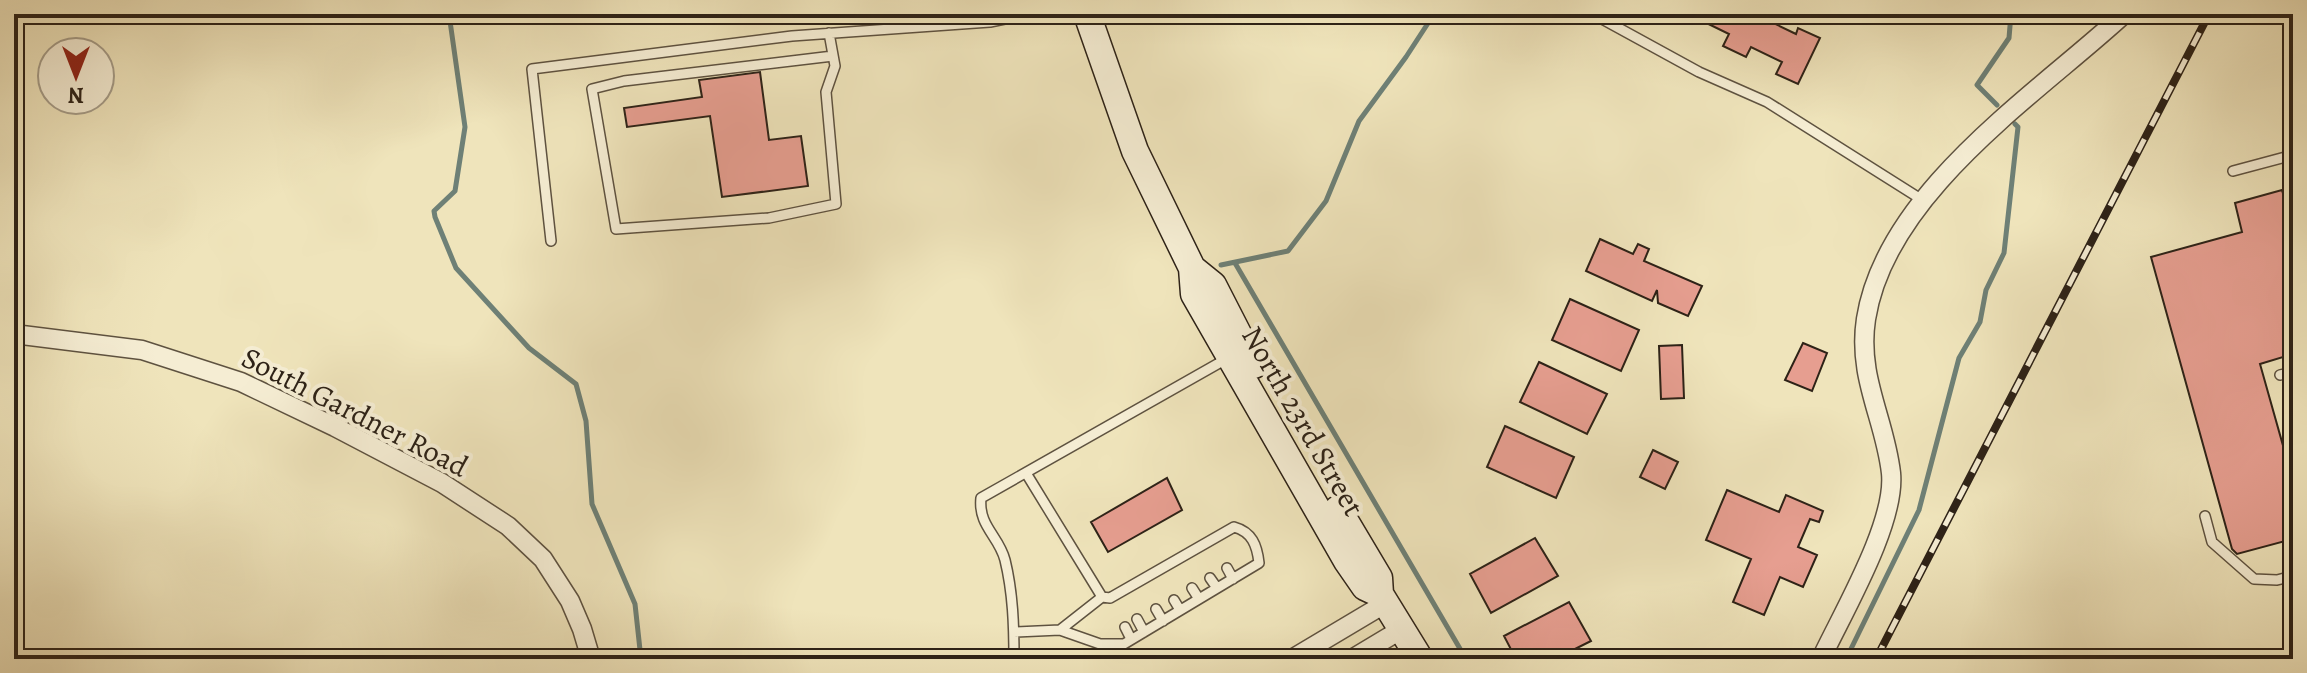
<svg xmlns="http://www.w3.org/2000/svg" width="2307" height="673" font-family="Alegreya,serif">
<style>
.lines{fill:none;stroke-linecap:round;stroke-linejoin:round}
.stream{stroke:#6e8076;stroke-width:5}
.building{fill:#e69e90;stroke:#2d2217;stroke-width:2}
.lane-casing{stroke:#5e5240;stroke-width:12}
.street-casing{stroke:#5e5240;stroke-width:21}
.secondary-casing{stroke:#2d2217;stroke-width:29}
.lane{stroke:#f5edd3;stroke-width:9}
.street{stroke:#f5edd3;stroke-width:18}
.secondary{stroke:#f5edd3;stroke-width:26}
.rail-casing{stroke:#2d2217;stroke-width:8}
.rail{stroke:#f5edd3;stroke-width:5;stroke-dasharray:15;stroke-linecap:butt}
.labels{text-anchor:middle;stroke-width:8;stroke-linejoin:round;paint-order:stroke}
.street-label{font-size:30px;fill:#2d2217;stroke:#f5edd3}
</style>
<rect width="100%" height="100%" fill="#efe4bb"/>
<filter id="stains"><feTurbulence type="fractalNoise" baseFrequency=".0025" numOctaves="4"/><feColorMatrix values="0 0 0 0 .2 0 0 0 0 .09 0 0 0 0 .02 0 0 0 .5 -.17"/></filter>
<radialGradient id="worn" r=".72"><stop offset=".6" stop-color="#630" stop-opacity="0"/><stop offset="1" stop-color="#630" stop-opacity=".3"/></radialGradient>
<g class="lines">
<!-- stream -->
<path class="stream" d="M449 14 465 127 455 191 434 211 435 217 456 268 529 348 576 384 586 421 592 504 635 604 641 659
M1997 105 1977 85 2009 38 2011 14
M1235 263 1466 659
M1221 265 1288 251 1326 201 1359 121 1406 57 1434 14
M1846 659 1919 510 1959 358 1980 322 1986 290 2004 253 2018 127 2015 124"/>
</g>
<!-- building -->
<path class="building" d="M1688 14H1767L1765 19 1796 34 1798 28 1820 38 1798 84 1776 74 1782 62 1751 47 1746 57 1723 46 1729 34Z
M760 72 769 140 801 136 808 186 722 197 710 116 627 127 624 108 702 97 699 80Z
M2282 190 2293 229V354L2260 364 2293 481V539L2237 554 2232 549 2151 257 2242 232 2235 203Z
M1600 239 1633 254 1638 244 1649 249 1644 261 1702 286 1688 316 1658 303 1657 290 1652 301 1586 271Z
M1570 299 1639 330 1621 371 1552 340Z
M1803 343 1827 353 1812 391 1785 380Z
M1682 345 1684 398 1661 399 1659 346Z
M1539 362 1607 394 1587 434 1520 402Z
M1505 426 1574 457 1556 498 1487 467Z
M1653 450 1678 462 1665 489 1640 477Z
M1167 478 1182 510 1108 552 1091 522Z
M1727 490 1779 512 1786 495 1823 511 1819 522 1810 519 1798 547 1817 555 1803 587 1780 577 1764 615 1733 602 1751 559 1706 540Z
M1535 538 1558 576 1491 613 1470 574Z
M1569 602 1591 641 1555 659H1516L1504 636Z"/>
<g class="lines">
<!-- lane casing -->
<g class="lane-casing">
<path id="lane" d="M1593 14 1699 72 1767 102 1924 201
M829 33 835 66 826 92 836 204 769 218 616 229 592 89 624 81 833 56
M2293 155 2289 156 2293 171
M2233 171 2289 156
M551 241 532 69 792 36 990 22 1030 14
M2280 375 2293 372
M2205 516 2212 542 2254 579 2277 580 2293 576
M1227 568 1233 579
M1210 578 1217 588
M1192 588 1199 599
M1174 600 1180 610
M1156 609 1163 621
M1137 619 1144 632
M1125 627 1131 639
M1060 630 1100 644H1124L1259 563C1257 545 1252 532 1234 527L1110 598 1102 597
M1014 632 1060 630 1102 597 1026 473
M1014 659C1014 626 1013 593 1005 560 999 536 978 526 981 498L1228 358"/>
</g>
<!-- street casing -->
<g class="street-casing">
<path id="street" d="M14 334 142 350 241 382 335 427 442 483 508 526 543 559 570 601 582 629 591 659
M1292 659 1386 603
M1352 659 1402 629
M1821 659C1843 612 1896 523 1891 473 1885 419 1857 377 1866 319 1886 192 2036 95 2124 14"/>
</g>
<!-- secondary casing -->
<g class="secondary-casing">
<path id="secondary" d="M1087 14 1135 151 1192 268 1194 294 1347 561 1365 587 1380 594
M1192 268 1213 285 1254 365
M1338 509 1379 578 1380 594 1420 659"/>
</g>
<!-- lane -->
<use href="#lane" class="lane"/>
<!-- street -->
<use href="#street" class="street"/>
<!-- secondary -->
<use href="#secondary" class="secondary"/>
<!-- rail casing -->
<g class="rail-casing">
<path id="rail" d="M1876 659 2209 14"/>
</g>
<!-- rail -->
<use href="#rail" class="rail"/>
</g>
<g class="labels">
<!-- street labels -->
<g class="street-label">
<text transform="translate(355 412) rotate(27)" y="10">South Gardner Road</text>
<text transform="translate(1303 421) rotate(60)" y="10">North 23rd Street</text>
</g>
</g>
<!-- margin -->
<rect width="2307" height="673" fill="none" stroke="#efe4bb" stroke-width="48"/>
<rect x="16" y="16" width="2275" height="641" fill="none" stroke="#2d2217" stroke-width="4"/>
<rect x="24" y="24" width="2259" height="625" fill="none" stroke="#2d2217" stroke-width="2"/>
<!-- north arrow -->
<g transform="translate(76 76) rotate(180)"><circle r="38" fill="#f5edd3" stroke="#a59c88" stroke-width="2"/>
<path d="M0-6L14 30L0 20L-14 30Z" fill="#8f2418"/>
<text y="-12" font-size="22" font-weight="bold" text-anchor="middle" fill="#2d2217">N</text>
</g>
<rect width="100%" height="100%" filter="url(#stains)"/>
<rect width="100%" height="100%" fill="url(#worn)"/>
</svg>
